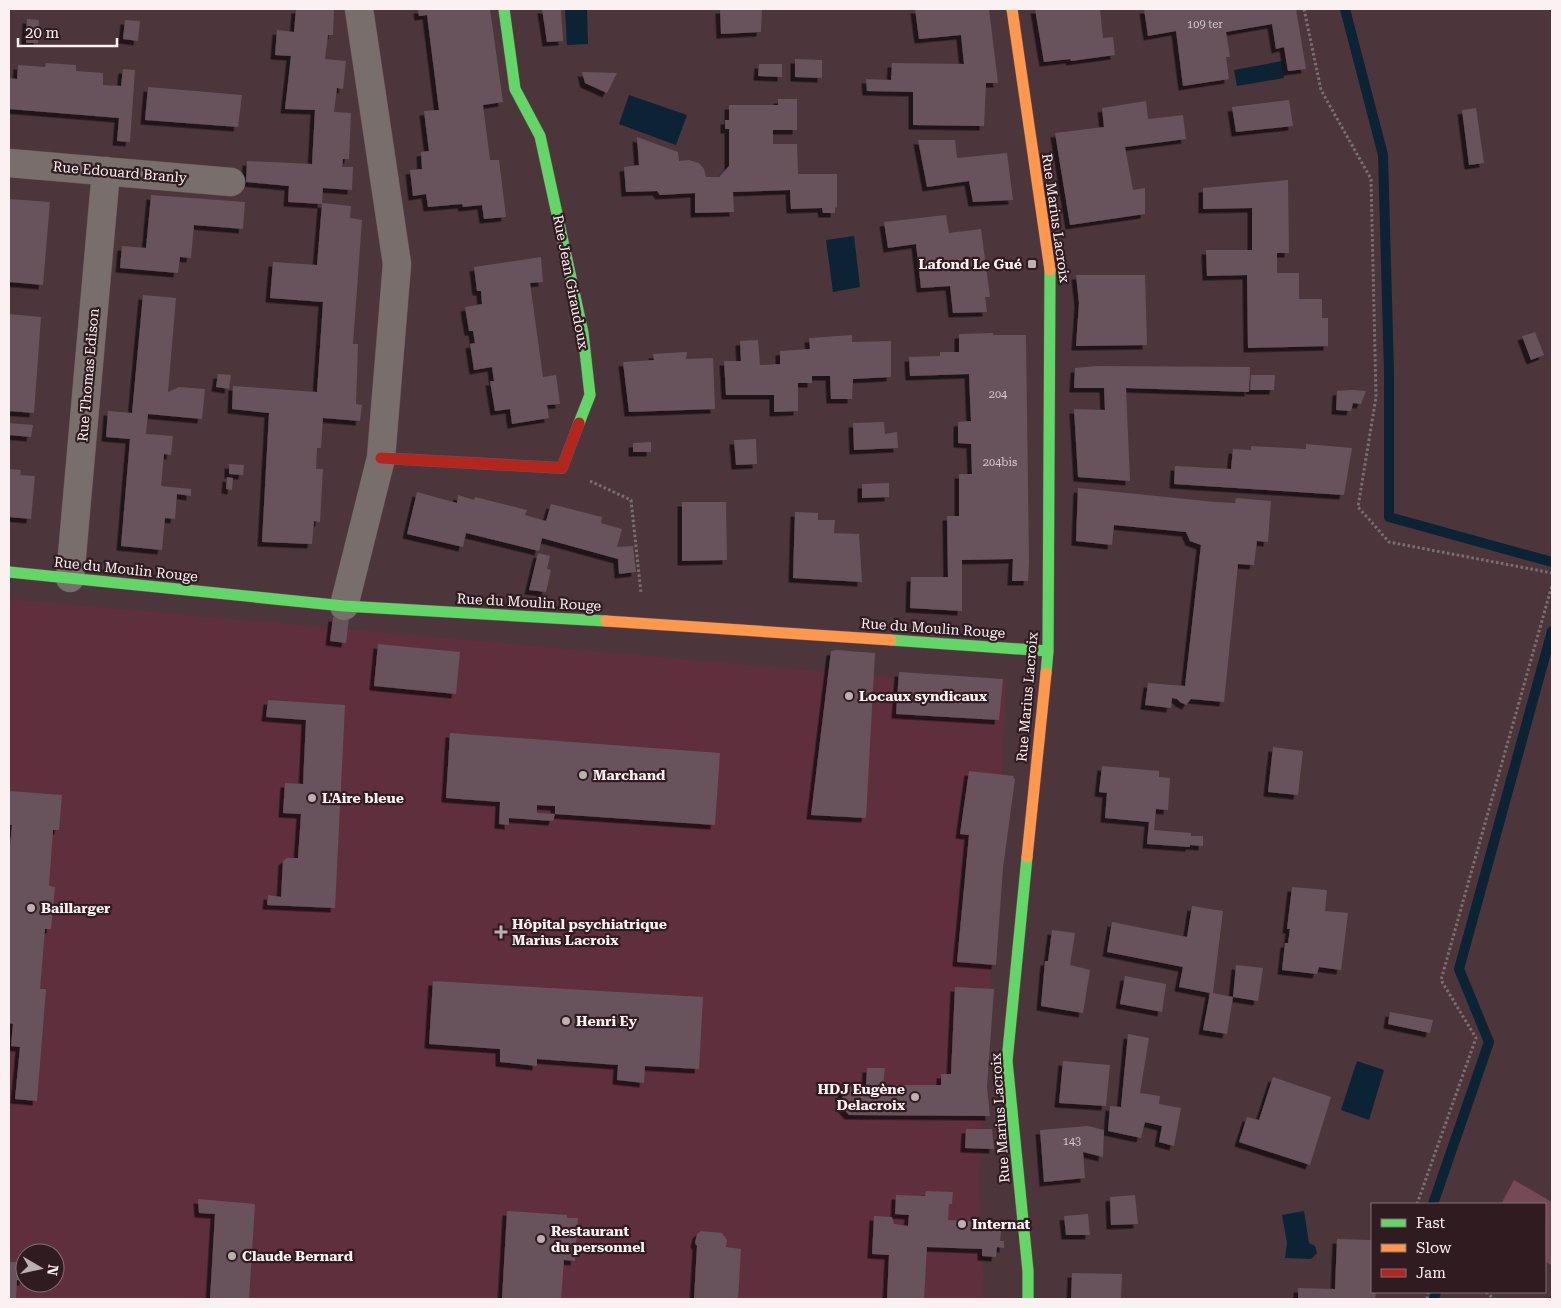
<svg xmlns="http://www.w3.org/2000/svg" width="1561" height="1308" font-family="'Roboto Serif',serif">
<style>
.built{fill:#5f2f3e;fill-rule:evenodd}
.green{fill:#754955}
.water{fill:#0b2335}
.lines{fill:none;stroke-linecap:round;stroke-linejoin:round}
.stream{stroke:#0b2335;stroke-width:10}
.building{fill:#67525c;filter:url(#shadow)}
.street-casing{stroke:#67555a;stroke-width:29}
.fast-casing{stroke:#67555a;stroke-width:12}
.slow-casing{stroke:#67555a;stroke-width:12}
.jam-casing{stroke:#67555a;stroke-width:12}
.path{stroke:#7b7070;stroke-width:3;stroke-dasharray:2.5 2.5;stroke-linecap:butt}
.street{stroke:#786f6c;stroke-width:28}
.fast{stroke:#63d668;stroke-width:11}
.slow{stroke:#ff974d;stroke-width:11}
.jam{stroke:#b3261e;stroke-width:11}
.poi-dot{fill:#beafb2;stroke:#301b21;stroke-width:2}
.labels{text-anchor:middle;stroke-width:4.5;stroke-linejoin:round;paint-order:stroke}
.number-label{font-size:11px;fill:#d6c8cc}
.street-label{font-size:14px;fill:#fbf0f2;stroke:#301b21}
.poi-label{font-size:14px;font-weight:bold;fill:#fbf0f2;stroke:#301b21;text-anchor:start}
</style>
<defs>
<filter id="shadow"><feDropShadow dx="-4.5" dy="4.5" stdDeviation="0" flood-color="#0009"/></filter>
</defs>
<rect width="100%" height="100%" fill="#4d353c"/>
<!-- built -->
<path class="built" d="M9 599 852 674 1007 682 979 1183 984 1299H9ZM25 1253H55V1283H25Z"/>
<!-- green -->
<path class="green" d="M1514 1180 1552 1202V1266L1545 1261V1204H1501Z"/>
<!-- water -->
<path class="water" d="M565 9H587L588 44 567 45Z
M1282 61 1284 78 1237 86 1234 70Z
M629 95 687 115 676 145 619 124Z
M854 236 860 287 833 292 826 240Z
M1357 1061 1384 1070 1369 1120 1341 1110Z
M1304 1211 1309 1243 1315 1246 1317 1253 1311 1259 1285 1258 1287 1243 1282 1215Z"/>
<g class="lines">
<!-- stream -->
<path class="stream" d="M1345 9 1383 155 1389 372V517L1552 562
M1433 1204 1489 1042 1459 969 1552 631
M1434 1299 1436 1292"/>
</g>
<!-- building -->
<path class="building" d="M296 9H334L333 35H328L325 59 346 61 343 89 337 88 334 112 351 113 349 159H343L342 167H353L352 190 323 188 322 203 351 206 350 218 362 220 353 344H358L356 404 362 405 360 421 323 418 321 448H317L316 469H323L320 522 314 521 312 544 262 542 269 413 232 409 233 386 317 392 323 302 270 298 273 262 317 265 322 204 288 202 289 186 246 182 247 161 312 164 315 110 285 109 291 56 275 55 277 30 294 32Z
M418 9H490L503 102 483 105 490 160H499L506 217 484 219 482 205 463 207 462 204 428 207 426 194 413 196 410 170 422 169 421 152 429 151 424 111 439 110 427 15 419 16Z
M542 9H561L563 41 547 42Z
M720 9H762L761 32 721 34Z
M915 9H989L998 83H986L984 126 913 125V92L867 91 866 79 891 80 892 63 964 64 961 35 919 39Z
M1035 9H1100L1103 38 1113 37 1115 55 1071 61 1070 59 1044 62Z
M1144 9H1296L1306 69 1288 71 1284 47 1276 49 1272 24 1226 32 1230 57H1226L1229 79 1183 86 1176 31 1148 36Z
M27 19 39 20 38 43H26Z
M125 20 140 21 138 41 123 39Z
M795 59 822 60V78L795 77Z
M46 63 76 65V71L103 73V85L121 86 123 69 135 70 130 142 117 141 119 118 9 109V78L17 79 18 65 45 67Z
M759 64H782V77L758 76Z
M582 72 617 73 607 93 585 83Z
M148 87 242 95 238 127 145 120Z
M778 99H797V130H773V144H797L798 174H837V207L835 208V213H823L822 208 791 209 790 190 733 192 734 212 695 213V193L660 195 657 191 626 192 624 167 639 165 637 137 678 152 679 161 689 160 699 163 704 169 706 177H719L729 166V129H725V120H729V105H778Z
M1289 100 1293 126 1236 132 1232 107Z
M1146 101 1148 119 1183 115 1186 139 1125 147 1133 190 1145 188V214L1070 225 1055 133 1104 127 1102 108Z
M1476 108 1484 163 1469 165 1462 110Z
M918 140H955L957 158 1007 153 1013 200 973 202 969 181 927 187Z
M1288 180 1289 253H1277V273H1299V299H1322V318H1328V346L1248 348 1247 275 1207 276 1206 250H1252V208L1203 209V188Z
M151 195 245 202 243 229 194 225 191 258 180 257 178 273 120 268 122 246 146 248Z
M9 199 50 202 43 285 9 282Z
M946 215 949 233 981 229 990 297H985L987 312 953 313 950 286 921 288 916 244 888 248 884 222Z
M541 257 543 282 530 283 543 377 556 375 560 404 547 405 549 418 512 424 510 409 495 411 490 381H494L492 367 474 370 470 344 475 343 473 331H469L465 307 482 304 481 291H477L474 267Z
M1076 275H1145L1147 345 1076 346 1079 303Z
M143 295 176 298 168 392 179 387 205 389 202 419 148 414 146 434 173 436 171 455 164 454 161 486 191 489V496L177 494 175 519 165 518 162 550 121 546 130 439 106 437 108 411 132 413Z
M9 314 41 317 34 413 9 411Z
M1535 332 1544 355 1531 360 1522 336Z
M993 333V335H1026L1029 563 1028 581H1012L1013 559 962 560V611L910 608 911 577H948L947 516H959V474H972L971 444 958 443V422L971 421 969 374 910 376 909 357 940 356V352H959V334Z
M852 335V342L891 341V377L853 379 852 399H831L830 376H812V383H798V411L774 412V395H726L724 361H741L740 341 758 340 760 365 780 364V351L810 349 809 338Z
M687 352 686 359 713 358 715 409 629 412 623 362 654 360 653 354Z
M1097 366 1250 367 1249 392 1126 388 1130 481 1078 477 1074 409 1105 410 1104 388H1074L1075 368Z
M218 374 231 375 229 389 216 387Z
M1251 375H1275L1274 390H1250Z
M1337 391 1353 390 1366 391 1361 404 1353 403 1351 411 1336 410Z
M884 422 885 434 897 432 898 448 854 450 853 423Z
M9 423 33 425 31 437 9 435Z
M756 439 757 464 736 465 734 440Z
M651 442V452H633V443Z
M1306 444 1352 448 1344 495 1174 484 1175 466 1231 469 1233 449 1251 450V446L1306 449Z
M229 464 244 465 243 475 229 474Z
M9 469 21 470 20 475 35 476 31 519 9 517Z
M227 477 233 478 232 490 226 489Z
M889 483V497L862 498V484Z
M1078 488 1215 502 1235 503 1236 498 1271 501 1268 542 1257 541 1254 565 1238 564 1224 702 1191 699 1186 705 1180 702 1177 699 1172 698 1171 708 1145 705 1148 683 1185 686 1201 545 1190 541 1186 532 1114 525 1112 545 1076 541Z
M417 492 457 503 458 495 474 500 475 497 527 510 525 515 546 521 551 504 602 517 601 523 622 529 617 547 633 546 636 572 619 574 618 559 542 538 539 551 466 533 463 547 407 534Z
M682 502H726L727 560 682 561Z
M795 512 818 513V520H835L834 533 859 534 862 582 793 578Z
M538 553 550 556 547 569 551 570 546 592 529 590Z
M333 617 349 618 346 643 330 641Z
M378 644 460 652 456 694 374 686Z
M837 650 875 653 866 818 811 815 831 651Z
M899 672 1003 679 999 720 896 714Z
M268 700 345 705 335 908 267 905 268 895 281 897 283 861 287 858H298L301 814 283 813 285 783 303 784 306 720 266 717Z
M450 733 720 753 715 825 555 814V806L537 805V813L555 814 553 821 509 818V825L499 824 500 802 446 798Z
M1273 747 1303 751 1298 795 1268 792Z
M1102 766 1159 771V777L1170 778 1168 810 1156 809 1154 830 1191 833V836H1203V846L1190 845V847L1147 844 1149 822 1105 818 1107 793 1099 792Z
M969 771 1014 776 1013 778 1015 779 1003 868 996 965 957 962 969 835 960 834Z
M9 791 62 795 59 830H53L49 886 55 887 51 929H45L40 989H46L37 1101 15 1099 20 1047 11 1046 13 1024 9 1023V857L12 825H9Z
M1292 887 1327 890 1325 911 1348 913 1341 970 1319 967 1317 974 1282 970 1285 943H1288L1290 929H1287Z
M1192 906 1223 911 1213 993 1233 997 1227 1034 1203 1030 1210 993 1179 987 1183 967 1107 952 1112 922 1187 937Z
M1052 930 1075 933 1070 965 1090 970 1083 1013 1041 1006 1045 961H1048Z
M1236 965 1263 968 1258 1001 1233 997Z
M1125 976 1166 984 1162 1012 1120 1004Z
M433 981 703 997 699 1069 645 1066 644 1083 617 1080 618 1065 537 1059V1066L500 1062V1049L429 1044Z
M955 987 994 989 987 1087 990 1116 849 1115 842 1107 843 1085H866L867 1068H885L883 1085H941V1074H951Z
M1390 1012 1433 1020 1430 1033 1388 1024Z
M1128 1034 1149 1038 1140 1093 1160 1096 1159 1104 1181 1108 1174 1146 1159 1142 1162 1126 1145 1122 1141 1138 1108 1131 1110 1106 1121 1107Z
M1063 1061 1110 1065 1106 1106 1059 1103Z
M1273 1077 1331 1097 1310 1165 1239 1142 1247 1117 1259 1120Z
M1088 1126 1104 1130 1103 1157 1083 1152 1085 1178 1044 1182 1040 1130Z
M966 1129H992L994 1149 965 1148Z
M926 1191 953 1192 952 1204H949L948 1220 1002 1223 1000 1241H1004V1248L997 1247 996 1257 982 1256V1249L927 1247 924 1299H887L889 1255 872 1254 874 1216 892 1217 894 1224 908 1226 909 1215 895 1214 896 1195 925 1196Z
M1135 1195 1138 1224 1111 1225 1110 1197Z
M198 1199 255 1204 249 1299H210L215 1214 199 1213Z
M507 1211 567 1215V1218H578L575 1261 564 1260 561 1299H502Z
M1088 1214 1090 1235H1066L1064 1216Z
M701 1231 722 1233 727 1240 726 1247 741 1249 738 1299H694L697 1246 695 1243 697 1234Z
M1337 1239 1372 1240V1292H1376L1375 1299H1298V1288L1335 1289Z
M9 1262H25L24 1281 17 1280 16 1299H9Z
M1072 1273 1122 1274 1121 1299H1071Z"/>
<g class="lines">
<!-- street casing -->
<g class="street-casing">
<path id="street" d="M9 163 231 182
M70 578 106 171
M344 606 381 458 397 264 359 9"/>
</g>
<!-- fast casing -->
<g class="fast-casing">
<path id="fast" d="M504 9 515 89 540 136 583 333 590 395 579 423
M9 572 344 606 606 621
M891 640 1048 651
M1046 673 1048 651 1050 270
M1027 857 1007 1061 1028 1271V1299"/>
</g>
<!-- slow casing -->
<g class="slow-casing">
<path id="slow" d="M1012 9 1050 270
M606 621 891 640
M1027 857 1046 673"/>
</g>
<!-- jam casing -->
<g class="jam-casing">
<path id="jam" d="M381 458 562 468 579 423"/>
</g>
<!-- path -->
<path class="path" d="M1304 9 1321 90 1371 179 1376 397 1358 507 1389 542 1552 573
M590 481 631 500 641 593
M1417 1204 1476 1038 1441 980 1552 585
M1486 1292 1494 1299
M1427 1299 1428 1292"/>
<!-- street -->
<use href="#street" class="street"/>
<!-- fast -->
<use href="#fast" class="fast"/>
<!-- slow -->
<use href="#slow" class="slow"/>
<!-- jam -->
<use href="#jam" class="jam"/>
</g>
<!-- markers -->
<g class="poi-dot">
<rect x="1027" y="259" width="10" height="10" rx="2.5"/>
<circle cx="849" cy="696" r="5"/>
<circle cx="583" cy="775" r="5"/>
<circle cx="312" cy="798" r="5"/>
<circle cx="31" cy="908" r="5"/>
<path d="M498.5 924.5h5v5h5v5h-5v5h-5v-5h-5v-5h5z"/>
<circle cx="566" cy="1021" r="5"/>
<circle cx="915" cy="1097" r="5"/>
<circle cx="962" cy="1224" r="5"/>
<circle cx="541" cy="1239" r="5"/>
<circle cx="232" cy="1256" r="5"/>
</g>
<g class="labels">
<!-- number labels -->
<g class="number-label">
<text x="1205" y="28">109 ter</text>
<text x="998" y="398">204</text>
<text x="1000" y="466">204bis</text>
<text x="1072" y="1145">143</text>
</g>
<!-- street labels -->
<g class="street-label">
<text transform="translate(120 172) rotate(5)" y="5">Rue Edouard Branly</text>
<text transform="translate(1056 218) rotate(82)" y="5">Rue Marius Lacroix</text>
<text transform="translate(571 282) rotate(79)" y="5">Rue Jean Giraudoux</text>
<text transform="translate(88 375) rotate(-85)" y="5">Rue Thomas Edison</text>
<text transform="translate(126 569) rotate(6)" y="5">Rue du Moulin Rouge</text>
<text transform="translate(529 602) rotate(3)" y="5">Rue du Moulin Rouge</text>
<text transform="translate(933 628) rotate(4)" y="5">Rue du Moulin Rouge</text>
<text transform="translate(1027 697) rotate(-85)" y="5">Rue Marius Lacroix</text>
<text transform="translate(1000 1118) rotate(-94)" y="5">Rue Marius Lacroix</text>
</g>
<!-- poi labels -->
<g class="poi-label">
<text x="1022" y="269" text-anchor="end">Lafond Le Gué</text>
<text x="859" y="701">Locaux syndicaux</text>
<text x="593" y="780">Marchand</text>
<text x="322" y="803">L'Aire bleue</text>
<text x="41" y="913">Baillarger</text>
<text x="512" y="929">Hôpital psychiatrique<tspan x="512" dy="16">Marius Lacroix</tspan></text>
<text x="576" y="1026">Henri Ey</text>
<text x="905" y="1094" text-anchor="end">HDJ Eugène<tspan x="905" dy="16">Delacroix</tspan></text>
<text x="972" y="1229">Internat</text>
<text x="551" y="1236">Restaurant<tspan x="551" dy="16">du personnel</tspan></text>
<text x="242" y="1261">Claude Bernard</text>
</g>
</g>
<!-- border -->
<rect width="1561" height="1308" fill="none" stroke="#fbf0f2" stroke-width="20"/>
<!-- legend -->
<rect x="1371" y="1203" width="175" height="90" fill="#301b21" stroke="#817075"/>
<rect x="1381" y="1219" width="25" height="8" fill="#63d668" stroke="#817075"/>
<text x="1416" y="1228" font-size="15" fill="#fbf0f2">Fast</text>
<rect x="1381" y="1244" width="25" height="8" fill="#ff974d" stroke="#817075"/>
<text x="1416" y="1253" font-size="15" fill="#fbf0f2">Slow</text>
<rect x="1381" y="1269" width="25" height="8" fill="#b3261e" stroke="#817075"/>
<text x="1416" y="1278" font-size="15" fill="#fbf0f2">Jam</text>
<!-- north arrow -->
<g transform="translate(40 1268) rotate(99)"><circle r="24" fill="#301b21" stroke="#817075"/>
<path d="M0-4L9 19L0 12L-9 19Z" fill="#beafb2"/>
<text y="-8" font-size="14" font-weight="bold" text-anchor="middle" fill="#fbf0f2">N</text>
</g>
<!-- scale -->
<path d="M18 38v8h99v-8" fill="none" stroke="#fbf0f2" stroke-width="2.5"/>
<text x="25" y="38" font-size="15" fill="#fbf0f2" stroke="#301b21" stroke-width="4" paint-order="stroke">20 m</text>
</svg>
